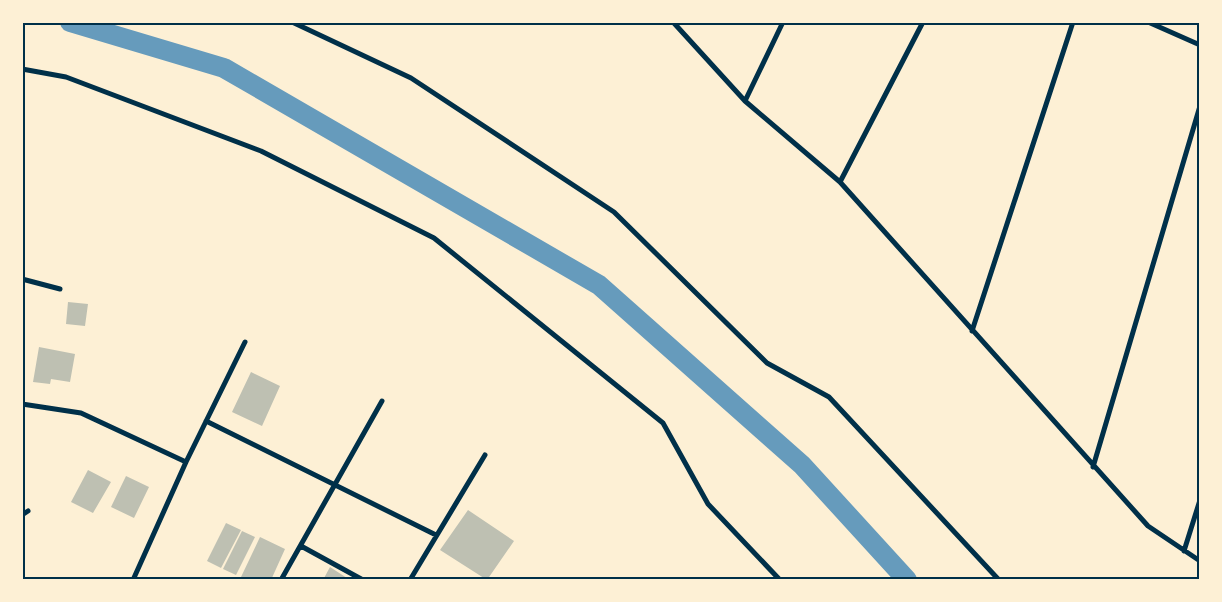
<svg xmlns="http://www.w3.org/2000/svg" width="1222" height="602" font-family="Bitter,serif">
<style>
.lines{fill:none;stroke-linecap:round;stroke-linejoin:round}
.canal{stroke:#669bbc;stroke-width:20}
.building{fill:#bec0b2}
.minor{stroke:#003049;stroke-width:5}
.neatline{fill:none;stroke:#003049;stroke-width:2}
</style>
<rect width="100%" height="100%" fill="#fdf0d5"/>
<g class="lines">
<!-- canal -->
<path class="canal" d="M70 22 224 68 599 285 802 465 907 580"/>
</g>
<!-- building -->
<path class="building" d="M68 302 88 304 85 326 66 324Z
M39 347 75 354 70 382 51 379 50 384 33 382Z
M251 372 280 386 262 426 232 412Z
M88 470 111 482 93 513 71 502Z
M126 476 149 487 134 518 111 507Z
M468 510 514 541 487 580 440 550Z
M226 523 241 530 221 568 207 561Z
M242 531 255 537 236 575 223 569Z
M260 537 285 549 271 580H248L241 577Z
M330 567 350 580H323Z"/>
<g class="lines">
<!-- minor -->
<path class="minor" d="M292 22 411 78 614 212 767 363 829 397 999 580
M673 22 745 101 840 182 1148 526 1200 561
M1148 22 1200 45
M22 69 66 77 261 151 434 238 663 423 708 504 780 580
M745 101 783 22
M840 182 923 22
M22 279 60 289
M972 331 1073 22
M22 404 81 413 186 462
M206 421 436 535
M1093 467 1200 106
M22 515 28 511
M301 546 363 580
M1184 551 1200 500
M133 580 186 462 245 342
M281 580 382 401
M410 580 485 455"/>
</g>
<!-- border -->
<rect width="1222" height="602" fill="none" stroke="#fdf0d5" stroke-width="48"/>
<rect x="24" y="24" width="1174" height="554" class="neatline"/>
</svg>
